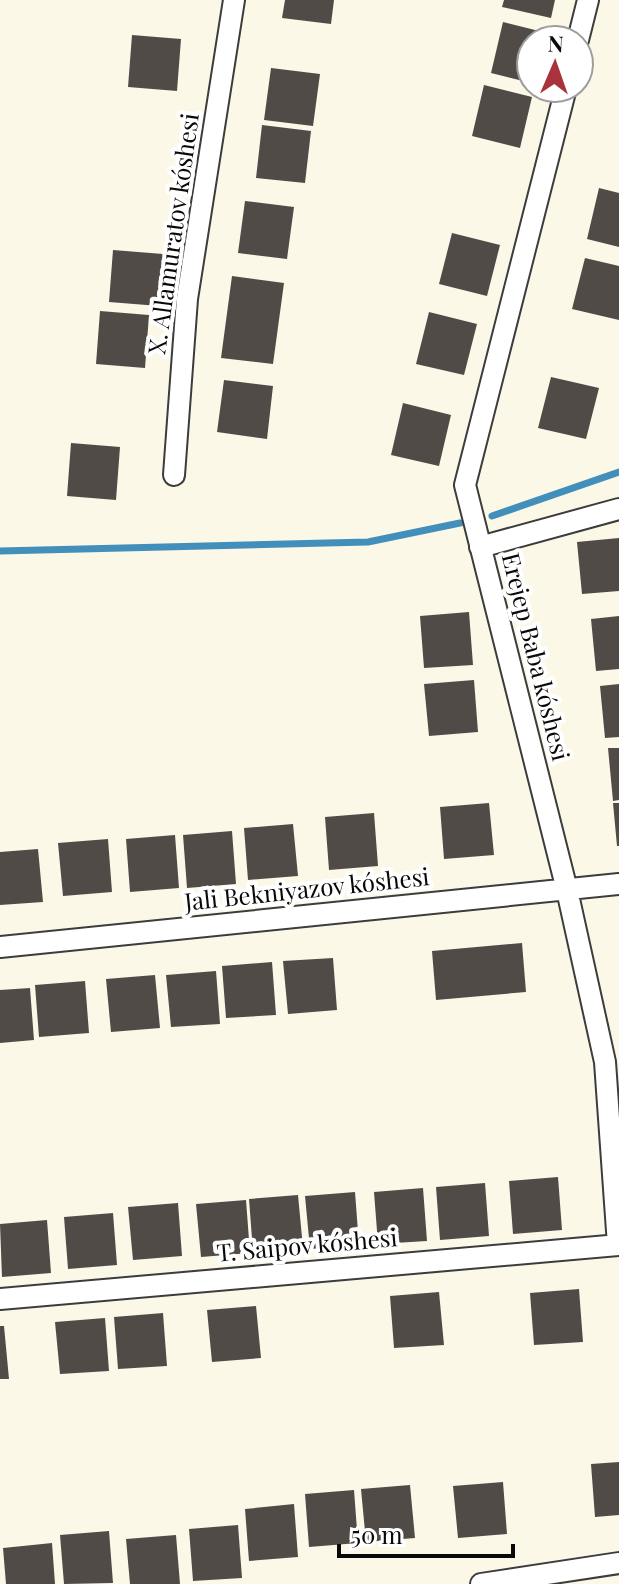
<svg xmlns="http://www.w3.org/2000/svg" width="619" height="1584" font-family="'Playfair Display',serif">
<style>
.lines{fill:none;stroke-linecap:round;stroke-linejoin:round}
.stream{stroke:#438fbc;stroke-width:7}
.building{fill:#514b47}
.street-casing{stroke:#3c3c3c;stroke-width:24}
.street{stroke:#fff;stroke-width:20}
.labels{text-anchor:middle;stroke-width:8;stroke-linejoin:round;paint-order:stroke}
.street-label{font-size:24px;fill:#090909;stroke:#fff}
</style>
<rect width="100%" height="100%" fill="#fcf8e8"/>
<g class="lines">
<!-- stream -->
<path class="stream" d="M492 516 619 472
M0 551 368 542 460 523"/>
</g>
<!-- building -->
<path class="building" d="M285 0H334L331 24 282 18Z
M504 0H555L551 18 502 7Z
M503 22 551 34 549 40H531V83L491 73Z
M132 35 181 39 177 91 128 87Z
M271 68 320 74 313 126 264 120Z
M484 85 532 97 520 148 472 136Z
M262 125 311 131 305 183 256 178Z
M599 188 619 193V247L587 239Z
M245 201 294 207 287 259 238 253Z
M452 233 500 245 487 296 439 284Z
M113 250 163 254 159 306 109 302Z
M585 258 619 266V320L572 309Z
M232 276 284 283 273 364 221 358Z
M100 311 149 315 145 368 96 364Z
M429 312 477 324 464 375 416 364Z
M551 377 599 388 586 439 538 428Z
M224 380 273 386 267 439 217 432Z
M403 403 451 415 439 466 391 455Z
M71 443 120 447 116 500 67 496Z
M619 538V591L582 594 577 542Z
M469 612 473 665 424 668 420 616Z
M619 616V669L596 671 591 619Z
M474 680 478 732 429 736 424 684Z
M619 684V737L605 738 600 686Z
M608 748H619V800L613 801Z
M489 803 494 855 444 859 440 807Z
M613 803H619V846H617Z
M374 813 378 866 329 870 325 817Z
M293 824 298 876 248 880 244 828Z
M232 831 236 884 187 888 183 835Z
M175 835 179 888 130 892 126 839Z
M108 839 112 892 63 896 58 843Z
M38 849 43 902 0 905V852Z
M522 943 526 992 436 1000 432 951Z
M333 958 337 1010 288 1014 283 961Z
M272 962 276 1015 226 1018 222 966Z
M216 971 220 1024 171 1027 166 975Z
M155 975 160 1028 111 1032 106 979Z
M85 981 89 1033 39 1037 35 985Z
M30 988 34 1040 0 1043V990Z
M558 1177 562 1230 513 1234 509 1181Z
M485 1183 489 1236 440 1240 436 1187Z
M423 1188 427 1241 378 1244 374 1192Z
M355 1192 359 1245 310 1249 305 1196Z
M298 1195 303 1248 253 1252 249 1199Z
M246 1200 250 1253 201 1257 196 1204Z
M178 1203 182 1256 133 1260 128 1207Z
M113 1213 117 1265 68 1269 64 1217Z
M47 1220 51 1273 2 1277 0 1224Z
M579 1289 583 1342 534 1345 530 1293Z
M439 1292 444 1345 394 1348 390 1296Z
M256 1306 261 1358 212 1362 207 1310Z
M163 1313 167 1366 118 1369 114 1317Z
M105 1318 109 1371 60 1374 55 1322Z
M0 1326H4L9 1379H0Z
M619 1462V1515L595 1517 591 1464Z
M503 1482 507 1534 458 1538 453 1486Z
M410 1485 415 1538 366 1542 361 1489Z
M354 1490 358 1543 309 1547 305 1494Z
M294 1504 298 1557 249 1561 245 1509Z
M238 1525 242 1578 193 1581 189 1529Z
M109 1531 113 1583 64 1584 60 1535Z
M176 1535 180 1584H130L126 1539Z
M52 1543 55 1584H6L3 1548Z"/>
<g class="lines">
<!-- street casing -->
<g class="street-casing">
<path id="street" d="M578 40 588 0
M566 88 465 485 567 890 605 1062 618 1245
M174 475 187 299 234 0
M480 547 619 509
M0 947 619 884
M0 1299 619 1245
M481 1584 619 1563"/>
</g>
<!-- street -->
<use href="#street" class="street"/>
</g>
<g class="labels">
<!-- street labels -->
<g class="street-label">
<text transform="translate(174 234) rotate(-82)" y="8">X. Allamuratov kóshesi</text>
<text transform="translate(535 657) rotate(76)" y="8">Erejep Baba kóshesi</text>
<text transform="translate(307 890) rotate(-6)" y="8">Jali Bekniyazov kóshesi</text>
<text transform="translate(307 1246) rotate(-5)" y="8">T. Saipov kóshesi</text>
</g>
</g>
<!-- north arrow -->
<g transform="translate(555 64) rotate(2)"><circle r="38" fill="#ffffff" stroke="#9d9d9d" stroke-width="2"/>
<path d="M0-6L14 30L0 20L-14 30Z" fill="#a8333c"/>
<text y="-12" font-size="22" font-weight="bold" text-anchor="middle" fill="#090909">N</text>
</g>
<!-- scale -->
<path d="M339 1544v12h174v-12" fill="none" stroke="#090909" stroke-width="4"/>
<text x="351" y="1544" font-size="24" fill="#090909" stroke="#ffffff" stroke-width="6" paint-order="stroke">50 m</text>
</svg>
